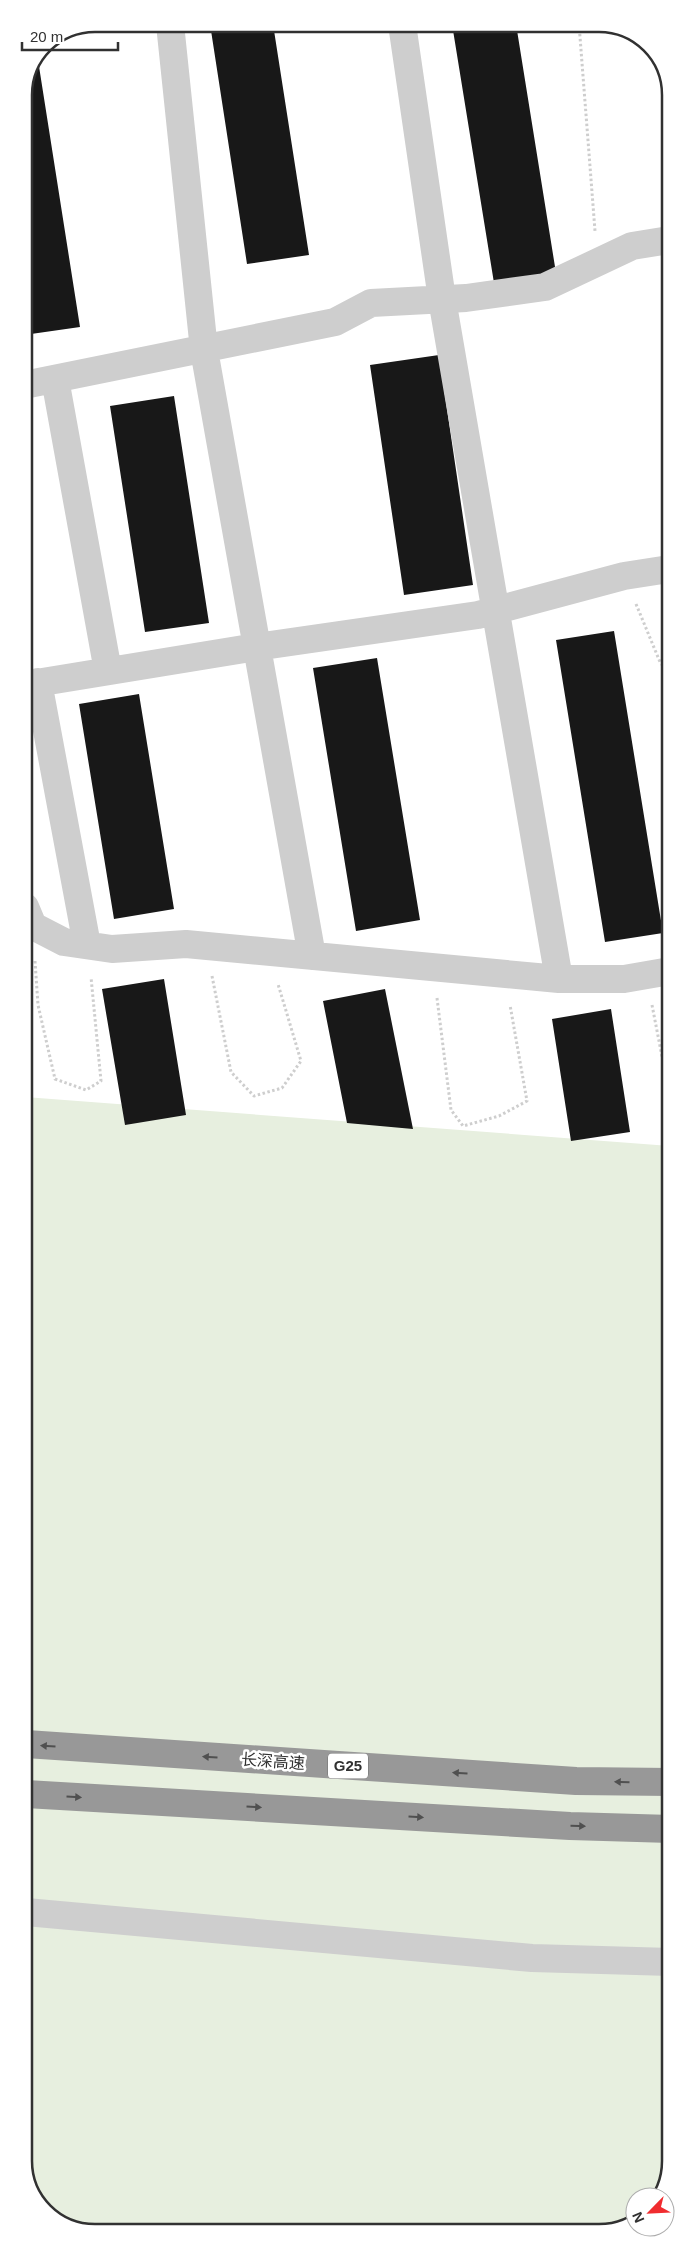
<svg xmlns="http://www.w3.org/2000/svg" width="695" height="2257" font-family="Arial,'Noto Sans SC',sans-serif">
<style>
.green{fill:#e7efdf}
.building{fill:#181818}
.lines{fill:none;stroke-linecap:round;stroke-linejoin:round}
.path{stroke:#cecece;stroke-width:3;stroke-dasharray:2.5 2.5;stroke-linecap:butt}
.minor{stroke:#cecece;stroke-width:28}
.highway{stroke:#989898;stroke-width:28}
.oneway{fill:#505050}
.labels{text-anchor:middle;stroke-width:5;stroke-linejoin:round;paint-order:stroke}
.shield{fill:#fff;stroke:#6f6f6f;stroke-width:1}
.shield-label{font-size:15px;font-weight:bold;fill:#313131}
.street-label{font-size:16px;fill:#313131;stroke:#fff}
.rim{fill:none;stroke:#313131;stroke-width:2.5}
</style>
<rect width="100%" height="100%" fill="#fff"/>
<!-- green -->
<path class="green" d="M25 1097 670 1146 671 2162 659 2197H635V2219L618 2231 91 2233 48 2216 26 2180Z"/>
<!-- building -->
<path class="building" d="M210 24H273L309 255 247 264Z
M452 24H516L556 273 494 283Z
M38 60 80 327 24 335V95Z
M439 355 473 585 404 595 370 365Z
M174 396 209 623 145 632 110 406Z
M614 631 663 933 605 942 556 640Z
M377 658 420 920 356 931 313 668Z
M139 694 174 909 114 919 79 704Z
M164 979 186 1115 125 1125 102 989Z
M385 989 413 1129 347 1123 323 1001Z
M611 1009 630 1132 571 1141 552 1019Z"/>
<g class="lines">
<!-- path -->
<path class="path" d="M579 24 595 231
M636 604 660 662 670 675
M35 961 38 1005 55 1079 86 1090 101 1081 91 977
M212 976 231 1072 254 1096 282 1088 301 1061 278 984
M437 998 451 1110 463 1126 499 1116 527 1101 510 1005
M652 1005 666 1077 670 1083"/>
<!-- minor -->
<path class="minor" d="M170 24 204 350 312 956
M402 24 442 299 559 979
M55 379 108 671
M24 385 335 322 371 303 466 298 545 287 632 246 669 240
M38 682 87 945
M24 685 256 647 478 615 624 576 669 569
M25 907 33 926 64 942 112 949 186 944 559 979H624L670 971
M26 1912 532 1958 671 1962"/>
<!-- highway -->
<path class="highway" d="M26 1744 576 1781 671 1782
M26 1794 570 1826 671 1829"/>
</g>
<!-- one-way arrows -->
<defs><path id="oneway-solid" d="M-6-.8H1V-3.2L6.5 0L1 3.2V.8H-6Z" transform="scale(1.25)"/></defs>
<g class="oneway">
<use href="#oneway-solid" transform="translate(48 1746) rotate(-176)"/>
<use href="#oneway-solid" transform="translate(210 1757) rotate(-176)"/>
<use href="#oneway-solid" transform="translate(460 1773) rotate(-176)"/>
<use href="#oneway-solid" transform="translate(622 1782) rotate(-179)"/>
<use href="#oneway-solid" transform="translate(74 1797) rotate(3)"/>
<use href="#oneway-solid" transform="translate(254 1807) rotate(3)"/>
<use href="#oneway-solid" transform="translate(416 1817) rotate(3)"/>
<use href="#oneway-solid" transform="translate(578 1826) rotate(2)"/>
</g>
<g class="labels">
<!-- shield labels -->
<rect class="shield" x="328" y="1753.5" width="40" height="25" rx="4"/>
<g class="shield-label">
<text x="348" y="1771">G25</text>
</g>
<!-- street labels -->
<g class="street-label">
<text transform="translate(273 1761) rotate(4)" y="6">长深高速</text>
</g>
</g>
<!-- crop -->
<path d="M0 0H695V2257H0ZM95 32H599A63 63 0 0 1 662 95V2161A63 63 0 0 1 599 2224H95A63 63 0 0 1 32 2161V95A63 63 0 0 1 95 32Z" fill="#fff" fill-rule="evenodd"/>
<path class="rim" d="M95 32H599A63 63 0 0 1 662 95V2161A63 63 0 0 1 599 2224H95A63 63 0 0 1 32 2161V95A63 63 0 0 1 95 32Z"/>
<!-- north arrow -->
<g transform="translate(650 2212) rotate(246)"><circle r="24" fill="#ffffff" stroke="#adadad"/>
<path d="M0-4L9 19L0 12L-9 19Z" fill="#f02c2f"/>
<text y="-8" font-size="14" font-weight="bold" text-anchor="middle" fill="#313131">N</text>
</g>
<!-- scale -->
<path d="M22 42v8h96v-8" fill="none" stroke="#313131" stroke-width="2.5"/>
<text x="30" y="42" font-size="15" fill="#313131" stroke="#ffffff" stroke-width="4" paint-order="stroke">20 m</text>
</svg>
